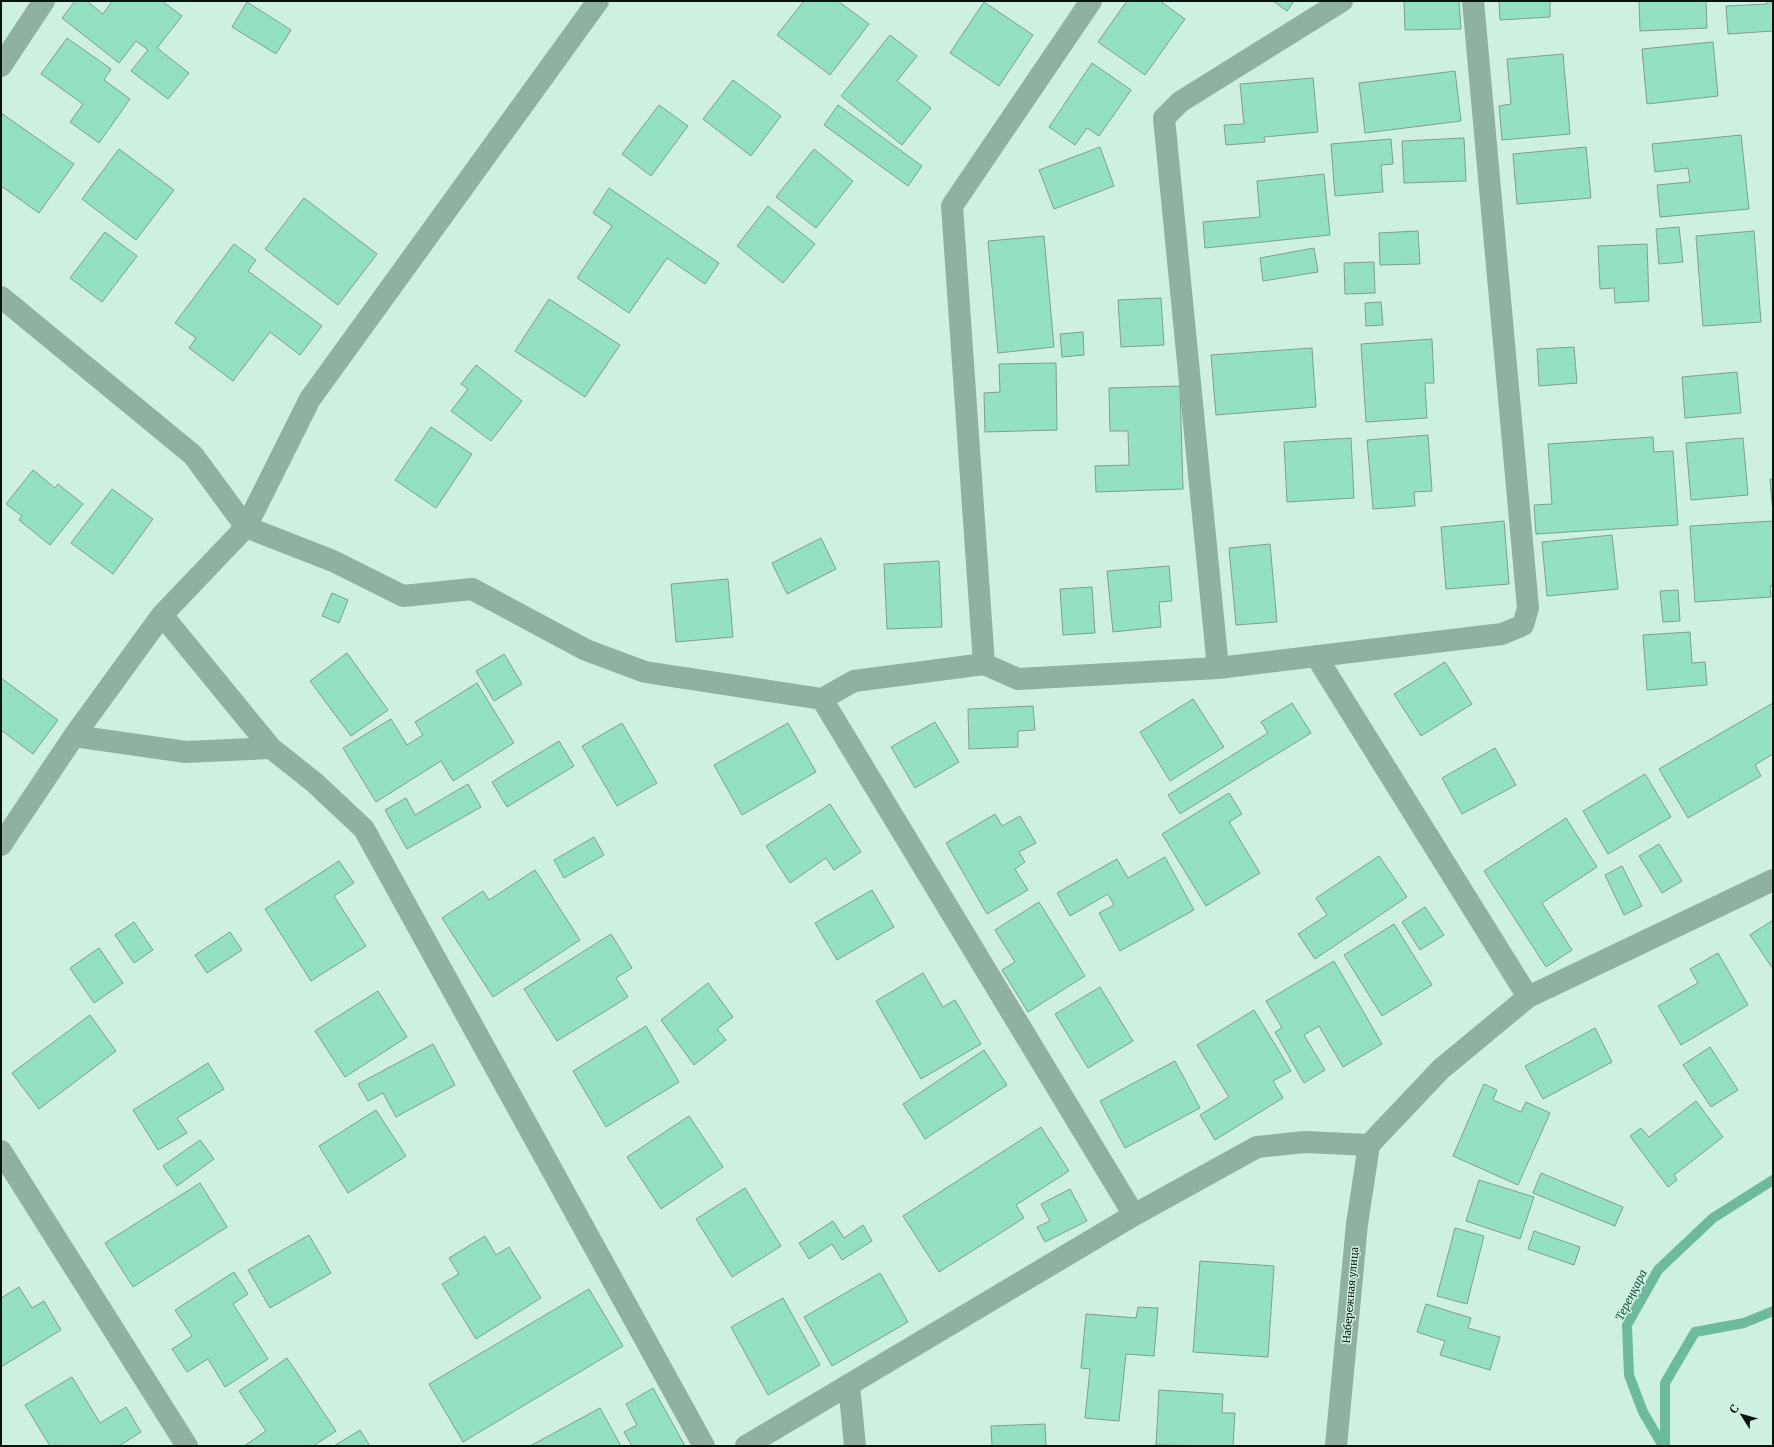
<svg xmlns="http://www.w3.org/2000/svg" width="1774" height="1447" font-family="Merriweather,serif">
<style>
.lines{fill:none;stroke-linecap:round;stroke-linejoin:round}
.stream{stroke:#6dba9c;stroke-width:10}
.building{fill:#93e1c1;stroke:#809f91}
.minor{stroke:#90b0a2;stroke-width:22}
.labels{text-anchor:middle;stroke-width:3;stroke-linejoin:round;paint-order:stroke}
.street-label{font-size:10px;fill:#08140f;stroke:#cef0e1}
.water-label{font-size:11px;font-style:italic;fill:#14533f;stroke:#cef0e1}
</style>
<rect width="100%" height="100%" fill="#cef0e1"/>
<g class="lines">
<!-- stream -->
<path class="stream" d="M1663 1446 1643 1412 1629 1375 1627 1325 1658 1270 1713 1218 1773 1180
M1665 1446V1383L1695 1332 1744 1323 1773 1311"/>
</g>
<!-- building -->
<path class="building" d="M75 1H87L103 14 112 1H162L182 16 157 48 189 73 168 99 131 71 148 50 136 41 119 63 62 18Z
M804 1H838L869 24 830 75 777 35Z
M1127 1H1160L1185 19 1145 75 1098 42Z
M1273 1H1294L1287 11Z
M1404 1H1459L1461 29 1405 30Z
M1499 1H1550V17L1500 20Z
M1639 1H1706L1707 28 1640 31Z
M1767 1H1773V31L1728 34 1726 6 1767 4Z
M247 2 291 30 276 54 232 27Z
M984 2 1033 35 999 86 950 53Z
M890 35 917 56 897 81 931 108 902 145 841 96Z
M67 38 111 69 104 80 130 99 99 143 70 122 83 104 41 74Z
M1713 42 1718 96 1647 104 1642 49Z
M1563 54 1570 134 1502 140 1499 106 1511 104 1507 59Z
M1092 63 1131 90 1099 136 1087 128 1075 145 1049 127Z
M1455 71 1461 121 1365 133 1359 83Z
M1313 78 1318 132 1264 137 1265 142 1226 145 1224 125 1244 124 1240 84Z
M733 80 781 116 751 156 703 119Z
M659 105 688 126 651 176 622 154Z
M838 105 922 166 908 186 824 125Z
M1 113 74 164 39 213 1 186Z
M1741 135 1749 209 1660 217 1657 185 1690 182 1688 168 1655 172 1652 144Z
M1464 138 1466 181 1404 183 1402 141Z
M1391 139 1393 164 1381 165 1383 192 1335 196 1331 144Z
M1100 147 1114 186 1054 209 1039 170Z
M1586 147 1591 198 1517 204 1513 154Z
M119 149 174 190 136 240 82 199Z
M814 149 853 181 816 228 776 197Z
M1324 174 1330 235 1205 248 1203 222 1260 217 1257 181Z
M609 188 719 263 705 284 667 258 629 313 577 278 612 226 593 213Z
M304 198 377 254 338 305 265 249Z
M768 206 815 244 783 283 737 246Z
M1679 227 1683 262 1659 264 1656 229Z
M1418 231 1420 264 1380 265 1379 233Z
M1754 231 1761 322 1703 326 1696 236Z
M105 232 137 256 102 302 70 278Z
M1044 236 1054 347 998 353 988 241Z
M234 244 256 260 248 271 322 326 300 355 270 332 233 381 189 348 196 338 175 323Z
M1647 244 1649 301 1615 303 1614 288 1600 289 1598 246Z
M1314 248 1318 272 1263 281 1260 258Z
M1374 262 1375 293 1345 294 1344 263Z
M1161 298 1164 345 1121 347 1118 300Z
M549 299 620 345 585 397 515 351Z
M1381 302 1383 325 1366 326 1365 303Z
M1083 332 1084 355 1062 357 1060 334Z
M1432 339 1434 383H1425L1427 418 1366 422 1361 344Z
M1574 347 1577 383 1539 386 1537 349Z
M1312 348 1316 407 1216 415 1211 355Z
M1056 363 1057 430 985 432 984 393 1000 392 999 364Z
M476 365 522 401 491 441 451 411 468 389 461 384Z
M1737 372 1741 413 1685 418 1682 377Z
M1180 386 1183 489 1096 492 1095 466 1129 465 1128 431H1110L1109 388Z
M431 427 472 454 436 508 395 480Z
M1428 435 1432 491 1414 492 1415 506 1373 509 1367 440Z
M1653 437 1654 452 1673 451 1678 525 1536 534 1534 505 1552 504 1548 444Z
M1351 438 1354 498 1287 502 1284 442Z
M1743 438 1748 495 1691 500 1686 443Z
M33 470 55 488 58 484 83 504 50 545 19 520 22 516 6 504Z
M1770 479H1773V514Z
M112 489 153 519 113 574 71 543Z
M1504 521 1509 584 1446 589 1441 527Z
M1773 521V586H1770L1771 597 1695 602 1690 526Z
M1612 535 1618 589 1547 596 1542 542Z
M821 538 836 569 787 594 772 563Z
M1270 544 1277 622 1236 625 1229 548Z
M939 561 942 627 887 629 884 564Z
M1169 566 1172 601 1159 602 1161 627 1113 632 1107 571Z
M728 579 733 637 676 642 671 584Z
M1092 587 1095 633 1063 635 1060 589Z
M1678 590 1680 621 1663 622 1660 591Z
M332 593 348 600 339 623 322 616Z
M1690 632 1692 663 1705 662 1707 685 1647 690 1643 635Z
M347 653 388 710 351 736 310 681Z
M504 654 522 684 494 701 476 671Z
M1445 662 1472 704 1421 736 1394 694Z
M1 678 58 720 33 754 1 730Z
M477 683 514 743 453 781 441 761 376 802 343 748 391 719 407 745 423 735 415 722Z
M1193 699 1224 747 1170 781 1140 732Z
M1292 703 1311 733 1180 814 1168 795 1268 733 1261 722Z
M1773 703V754L1755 765 1761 776 1688 818 1659 769Z
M1033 706 1035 730 1018 731V747L969 749 968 709Z
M935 722 959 762 915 788 891 747Z
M622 723 657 783 617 806 582 746Z
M788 723 816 772 742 815 714 765Z
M559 741 574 766 507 807 492 782Z
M1495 748 1516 785 1462 814 1442 778Z
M1645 774 1671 817 1608 854 1583 811Z
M468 784 481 807 407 849 385 810 406 798 415 815Z
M1229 793 1242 814 1229 822 1260 873 1206 906 1162 834Z
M830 804 861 852 834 870 826 858 790 883 766 846Z
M995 814 1002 826 1020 816 1036 843 1019 852 1025 862 1015 869 1028 890 987 914 946 843Z
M1566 818 1597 867 1542 903 1572 950 1546 967 1484 871Z
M594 837 604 855 564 878 554 860Z
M1659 844 1682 881 1662 893 1639 856Z
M1379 856 1407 897 1315 959 1298 934 1327 915 1316 898Z
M1165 857 1194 910 1120 951 1099 913 1114 905 1108 894 1070 916 1057 893 1117 859 1128 878Z
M339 861 354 883 334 896 366 946 311 981 265 909Z
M1622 866 1642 906 1624 915 1605 875Z
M535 870 580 940 493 997 442 918 483 891 489 900Z
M872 890 894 927 837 960 815 923Z
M1039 902 1085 976 1028 1012 1002 970 1015 962 995 930Z
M1425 907 1444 935 1420 950 1402 922Z
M1773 920V969L1750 935Z
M134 922 153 950 134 963 115 935Z
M1394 924 1432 985 1382 1016 1344 955Z
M230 932 242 950 207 973 195 955Z
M611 934 632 968 616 978 628 997 557 1041 524 989Z
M99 948 123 983 94 1003 70 968Z
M1718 953 1748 1005 1681 1045 1658 1006 1698 983 1690 969Z
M1334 961 1382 1044 1343 1067 1319 1026 1304 1035 1325 1070 1304 1083 1275 1032 1282 1028 1266 1001Z
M923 973 943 1007 955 1000 981 1044 921 1079 876 1001Z
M708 983 733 1017 717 1029 726 1040 694 1065 661 1020Z
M1100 987 1133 1041 1088 1068 1055 1014Z
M378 991 407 1037 345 1077 315 1031Z
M1254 1010 1291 1071 1273 1081 1283 1098 1215 1140 1200 1115 1229 1097 1197 1045Z
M90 1015 116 1051 39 1109 12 1073Z
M646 1026 679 1082 606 1127 573 1071Z
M1595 1028 1612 1062 1543 1099 1525 1066Z
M433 1044 455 1085 396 1117 383 1093 368 1101 358 1084Z
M1710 1047 1738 1090 1711 1107 1683 1065Z
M984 1050 1007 1085 925 1139 903 1104Z
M1175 1061 1200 1108 1125 1148 1100 1101Z
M208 1063 224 1089 177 1118 187 1133 158 1150 133 1110Z
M1484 1084 1497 1090 1493 1100 1521 1112 1526 1102 1550 1113 1518 1185 1453 1156Z
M1696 1101 1723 1137 1674 1175 1677 1180 1668 1187 1630 1136 1641 1128 1649 1137Z
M376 1110 406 1156 348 1193 319 1146Z
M689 1116 723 1167 661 1209 627 1157Z
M1041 1127 1069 1171 1016 1205 1024 1218 939 1272 903 1216Z
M200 1140 214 1159 177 1186 163 1166Z
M1541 1173 1623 1207 1615 1226 1533 1193Z
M1479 1180 1534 1197 1520 1239 1466 1221Z
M200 1183 227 1227 133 1287 105 1243Z
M745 1188 781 1246 732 1277 696 1219Z
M1070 1189 1087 1221 1045 1242 1037 1227 1050 1221 1041 1204Z
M833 1221 844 1238 863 1225 872 1241 842 1260 832 1244 809 1259 799 1243Z
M1455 1228 1484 1236 1467 1304 1437 1296Z
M1534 1231 1580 1247 1574 1265 1528 1249Z
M309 1235 331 1273 270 1308 248 1270Z
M485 1236 496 1255 509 1247 541 1298 476 1339 442 1284 459 1274 449 1258Z
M1200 1261 1274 1266 1268 1357 1193 1352Z
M234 1272 248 1294 233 1304 268 1359 225 1387 208 1359 187 1372 172 1349 192 1336 175 1310Z
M880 1273 908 1322 832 1366 804 1317Z
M19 1287 32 1308 44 1301 61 1330 1 1367V1298Z
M589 1289 623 1346 463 1442 429 1384Z
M783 1298 820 1365 768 1395 731 1327Z
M1426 1304 1471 1318 1468 1328 1500 1337 1490 1370 1440 1355 1445 1341 1417 1332Z
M1138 1307 1158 1308 1154 1356 1126 1354 1119 1421 1085 1418 1090 1369 1081 1368 1086 1314 1136 1318Z
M287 1358 336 1431 313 1446H244L266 1431 239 1391Z
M72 1377 100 1423 126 1407 141 1432 119 1446H50L25 1405Z
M653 1388 685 1446H632L624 1432 637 1425 626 1404Z
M1159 1390 1223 1394 1222 1413H1235L1233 1446 1156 1445Z
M600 1408 621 1446H530Z
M1045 1424 1046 1446H992L991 1426Z
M360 1430 370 1446H334Z"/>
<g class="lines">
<!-- minor -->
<path class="minor" d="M1 66 44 1
M1 297 193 455 246 527 333 561 403 596 472 589 586 650 645 672 822 699 854 681 984 664 1018 679 1218 668 1502 634 1523 625 1528 608 1473 1
M162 615 271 748
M1316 656 1528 997
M984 664 952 206 1091 1
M1218 668 1164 118 1180 102 1342 1
M822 699 1134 1215
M74 736 186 752 271 748 315 783 364 829 704 1446
M1 845 74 736 162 615 246 527 310 399 598 1
M1 1151 187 1446
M849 1385 855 1446
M746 1446 1134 1215 1257 1147 1305 1142 1369 1145 1441 1069 1528 997 1773 880
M1336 1446 1357 1224 1369 1145"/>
</g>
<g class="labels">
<!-- street labels -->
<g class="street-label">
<text transform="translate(1350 1295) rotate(-85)" y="4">Набережная улица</text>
</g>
<!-- water labels -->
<g class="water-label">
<text transform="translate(1631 1295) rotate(-63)" y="4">Тереңқара</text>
</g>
</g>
<!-- border -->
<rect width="1774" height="1447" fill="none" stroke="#08140f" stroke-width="4"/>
<!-- north arrow -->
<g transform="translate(1742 1415) rotate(307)" stroke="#cef0e1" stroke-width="3" paint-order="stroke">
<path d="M0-3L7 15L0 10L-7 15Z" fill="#08140f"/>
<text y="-6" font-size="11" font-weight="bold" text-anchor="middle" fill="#08140f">С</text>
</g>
</svg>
